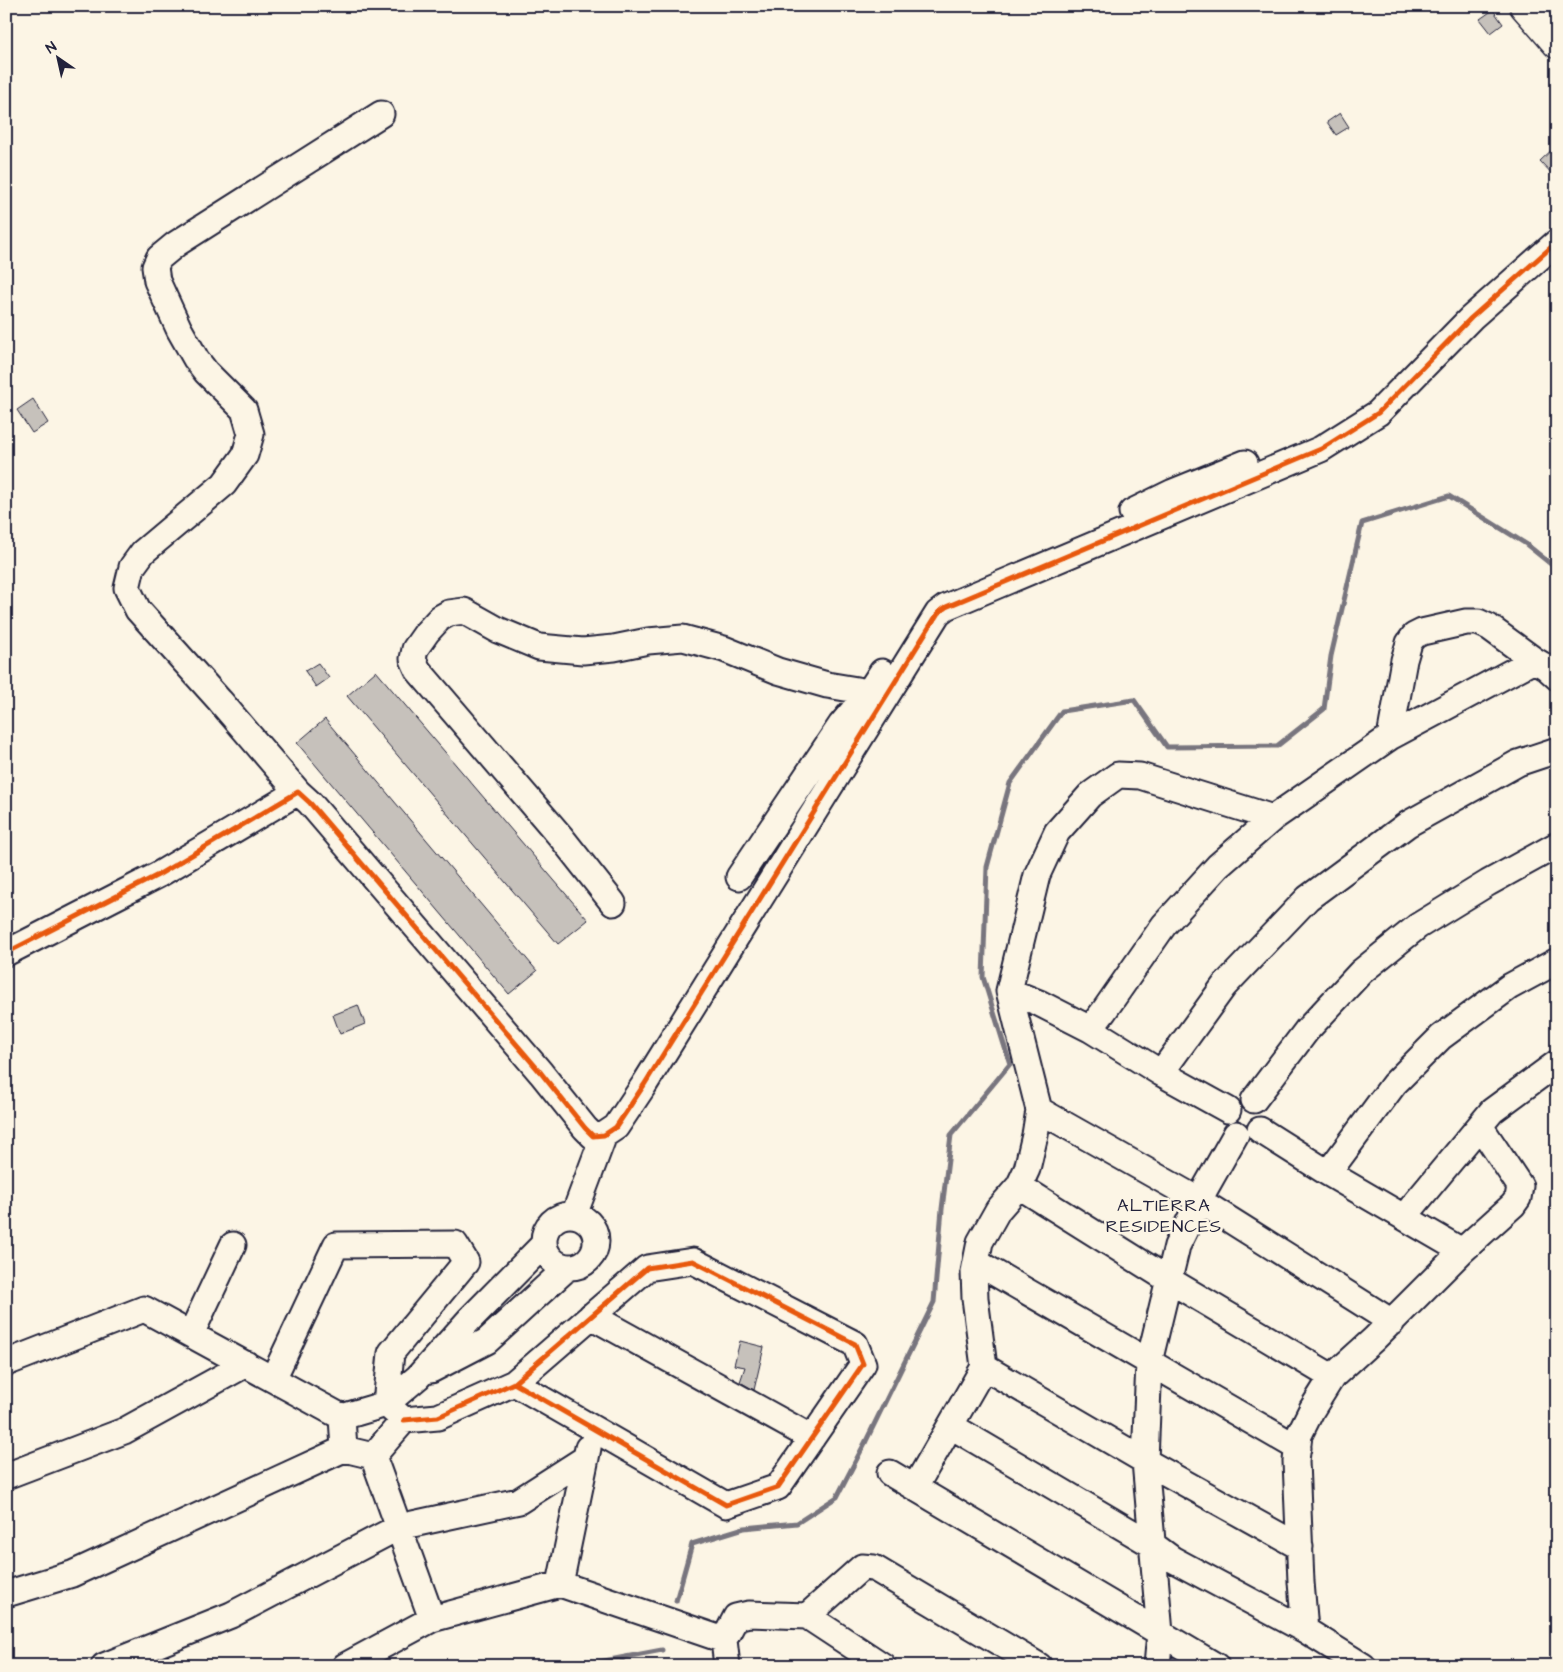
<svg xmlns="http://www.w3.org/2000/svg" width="1563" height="1672" font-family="'Architects Daughter',sans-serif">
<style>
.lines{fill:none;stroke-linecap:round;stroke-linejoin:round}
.stream{stroke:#78757e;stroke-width:5}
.building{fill:#c6c1bb;stroke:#22223b}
.minor-casing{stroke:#22223b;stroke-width:29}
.major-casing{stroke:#22223b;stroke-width:31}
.minor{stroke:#fcf5e5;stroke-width:25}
.major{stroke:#fcf5e5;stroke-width:28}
.cycleway-casing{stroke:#fcf5e5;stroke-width:8}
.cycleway{stroke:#e8590c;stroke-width:5}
.labels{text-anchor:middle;stroke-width:5;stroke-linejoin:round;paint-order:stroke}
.neighbourhood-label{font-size:18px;letter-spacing:1px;fill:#22223b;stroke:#fcf5e5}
</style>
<rect width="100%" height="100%" fill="#fcf5e5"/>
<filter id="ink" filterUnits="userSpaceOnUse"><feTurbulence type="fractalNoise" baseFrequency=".02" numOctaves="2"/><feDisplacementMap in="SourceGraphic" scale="10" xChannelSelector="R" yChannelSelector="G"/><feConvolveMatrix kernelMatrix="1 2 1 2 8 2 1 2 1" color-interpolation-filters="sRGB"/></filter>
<g filter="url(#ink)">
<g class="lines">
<!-- stream -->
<path class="stream" d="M676 1601 692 1544 744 1528 797 1523 837 1497 866 1441 934 1302 942 1209 951 1135 1010 1064 983 977 987 867 1010 783 1062 711 1134 700 1167 747 1277 746 1324 709 1331 656 1362 523 1449 496 1526 544 1557 569
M621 1658 624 1666
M578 1666 662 1650"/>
</g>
<!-- building -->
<path class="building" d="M1493 10 1503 24 1491 33 1480 19Z
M1340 113 1349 127 1336 135 1327 122Z
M1557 145V179L1540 161Z
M33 399 48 423 32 433 17 410Z
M318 663 329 678 316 687 305 671Z
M376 671 588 920 558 944 347 696Z
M325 719 537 971 509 994 297 743Z
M358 1005 365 1024 340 1034 333 1015Z
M740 1341 764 1347 754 1390 740 1382 745 1367 734 1365Z"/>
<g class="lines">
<!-- minor casing -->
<g class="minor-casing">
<path id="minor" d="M1132 512 1173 492 1245 463
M1390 737 1404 660 1409 643 1414 636 1422 632 1466 622H1478L1489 627 1534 660 1546 667 1557 677
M298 792 220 701 138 610 127 588 132 567 143 552 224 484 245 455 251 434 244 410 206 372 196 359 179 329 157 281 155 267 159 258 176 244 381 114
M739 877 841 725 869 692 882 672
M613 903 561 837 418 670 413 659 415 649 427 632 440 618 449 613 464 611 498 630 539 647 583 651 614 648 648 641 683 638 724 649 778 671 827 685 869 692
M6 953 158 875 298 792 310 803 541 1073 585 1128 593 1136 604 1135 616 1127 644 1085 938 613 946 607 1321 449 1378 413 1471 318 1557 242
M1009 991 1039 1003 1090 1029 1161 1073 1228 1110
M1090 1029 1104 1011 1164 925 1218 866 1273 818 1390 737 1534 660
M1161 1073 1224 986 1308 898 1408 824 1518 763 1557 750
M1254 1100 1307 1030 1361 972 1418 926 1488 883 1557 845
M1039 1110 1200 1201 1392 1322
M1260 1130 1328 1173 1462 1251
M1328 1173 1394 1084 1441 1037 1509 987 1557 961
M1019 1186 1169 1280 1332 1377
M544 1241a26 26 0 1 1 52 0a26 26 0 1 1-52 0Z
M574 1215 604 1135
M1404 1217 1492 1111 1557 1063
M976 1262 1298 1448
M591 1316 812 1438
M191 1334 233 1245
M6 1363 144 1309 342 1417
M984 1367 1145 1461 1300 1547
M431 1370 487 1341 567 1268
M273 1379 336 1245 455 1244 466 1262 391 1353 386 1404
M386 1404 418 1377 470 1319 544 1244
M386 1404 404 1420 373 1456 344 1449 342 1417Z
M404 1420 438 1417 514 1383 647 1268 693 1261 855 1344 863 1364 778 1487 726 1505 514 1383
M951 1426 1153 1545 1172 1559 1305 1630 1363 1666
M373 1456 432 1619
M890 1473 1216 1666
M6 1476 124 1431 246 1364
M915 1487 984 1367 975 1298 974 1272 980 1242 998 1210 1019 1186 1027 1169 1035 1135 1039 1110 1009 991 1037 875 1057 832 1090 795 1118 775 1140 776 1273 818
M560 1584 588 1448
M6 1594 72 1574 344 1449
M807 1616 862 1567 874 1568 1039 1666
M1305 1630 1301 1582 1296 1461 1299 1435 1312 1409 1332 1377 1374 1339 1462 1251 1513 1205 1518 1198 1520 1186 1480 1126
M104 1666 231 1615 399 1527 519 1501 586 1458
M345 1666 432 1619 560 1584 724 1640
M727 1666 724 1640 736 1617 749 1614 807 1616 883 1666
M1157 1666 1160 1633 1145 1461 1149 1362 1177 1246 1206 1187 1236 1134"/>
</g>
<!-- major casing -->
<g class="major-casing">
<path id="major" d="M1524 6 1557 44"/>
</g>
<!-- minor -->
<use href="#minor" class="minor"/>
<!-- major -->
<use href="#major" class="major"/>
<!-- cycleway casing -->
<g class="cycleway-casing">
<path id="cycleway" d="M6 953 158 875 298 792 310 803 541 1073 585 1128 593 1136 604 1135 616 1127 644 1085 938 613 946 607 1321 449 1378 413 1471 318 1557 242
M404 1420 438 1417 514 1383 647 1268 693 1261 855 1344 863 1364 778 1487 726 1505 514 1383"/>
</g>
<!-- cycleway -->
<use href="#cycleway" class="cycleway"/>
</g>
</g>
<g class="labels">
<!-- neighbourhood labels -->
<g class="neighbourhood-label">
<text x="1164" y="1211">ALTIERRA<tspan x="1164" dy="21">RESIDENCES</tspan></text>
</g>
</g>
<!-- margin -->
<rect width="1563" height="1672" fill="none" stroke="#fcf5e5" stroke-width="25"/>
<rect x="12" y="12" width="1538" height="1647" fill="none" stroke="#22223b" stroke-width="2" filter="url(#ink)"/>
<!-- north arrow -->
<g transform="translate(58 58) rotate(326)" stroke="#fcf5e5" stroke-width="4" paint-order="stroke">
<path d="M0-4L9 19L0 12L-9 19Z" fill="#22223b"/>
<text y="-8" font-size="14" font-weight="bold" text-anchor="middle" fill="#22223b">N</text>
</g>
</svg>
